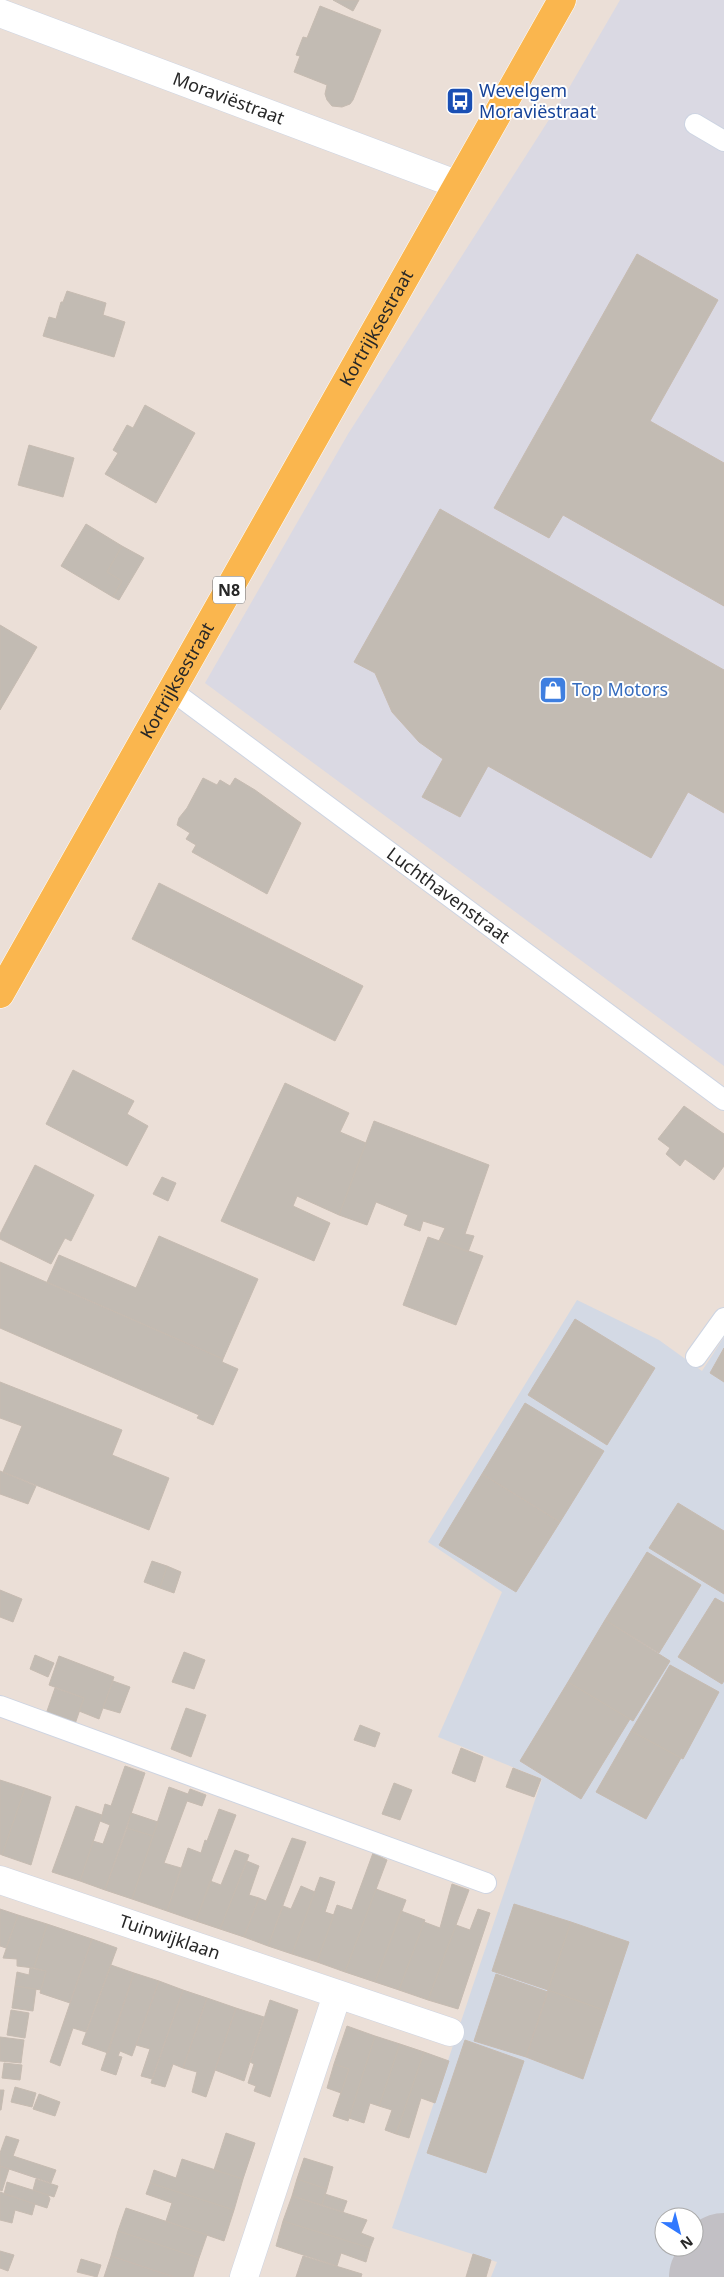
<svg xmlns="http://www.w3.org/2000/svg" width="724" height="2277" font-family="'Noto Sans',sans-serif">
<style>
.industrial{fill:#dad9e3}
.airport{fill:#d3d9e4;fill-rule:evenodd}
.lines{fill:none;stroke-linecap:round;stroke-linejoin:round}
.taxiway{stroke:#c2c0c5;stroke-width:92}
.building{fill:#c2bbb3;stroke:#c6bbb1}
.service-casing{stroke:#cdd4e2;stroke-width:22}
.minor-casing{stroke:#cdd4e2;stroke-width:29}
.primary-casing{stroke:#fff;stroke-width:29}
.service{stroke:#fff;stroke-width:20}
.minor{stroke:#fff;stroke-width:28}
.primary{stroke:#fab64e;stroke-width:28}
.labels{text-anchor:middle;stroke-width:4;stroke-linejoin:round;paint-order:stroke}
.shield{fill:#fff;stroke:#686868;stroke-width:1}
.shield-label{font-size:16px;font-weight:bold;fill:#272727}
.transit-label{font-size:18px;fill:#164399;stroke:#fff;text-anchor:start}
.street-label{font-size:18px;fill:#272727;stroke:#fff}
.shop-label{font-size:18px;fill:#366cbe;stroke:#fff;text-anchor:start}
</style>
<rect width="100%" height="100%" fill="#ebdfd7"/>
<!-- industrial -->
<path class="industrial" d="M620 0H724V1066L205 683 348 434 566 93Z"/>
<!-- airport -->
<path class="airport" d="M577 1300 659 1340 702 1371 724 1337V2277H491L497 2262 392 2228 542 1779 438 1737 502 1592 428 1542ZM664 2217H694V2247H664Z"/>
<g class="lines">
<!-- taxiway -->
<path class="taxiway" d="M715 2277 724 2259"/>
</g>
<!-- building -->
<path class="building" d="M333 0H359L353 11Z
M320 6 381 30 353 100 350 104 342 107 332 106 327 100 325 94 327 85 294 72 300 56 296 55 303 37 307 38Z
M637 254 718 300 650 421 724 463V606L563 515 549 538 494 508Z
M67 291 106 303 103 315 125 322 114 357 43 336 49 317 56 319 61 302H63Z
M145 405 195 433 156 503 105 474 118 453 113 450 127 425 133 428Z
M29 445 74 458 63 497 18 485Z
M440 509 724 670V813L688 792 651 858 488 766 460 817 422 797 443 759 419 742 392 712 375 673 354 662Z
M86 524 122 546 107 572 122 581 113 597 61 566Z
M122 546 144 558 119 600 113 597 122 581 107 572Z
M0 625 37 647 0 710Z
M203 778 217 785 220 780 230 786 235 778 255 790 301 823 267 894 192 852 196 845 186 839 190 833 177 825 179 818 187 808Z
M159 883 363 986 335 1041 132 939Z
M73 1070 134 1101 127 1114 148 1126 127 1166 46 1124Z
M285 1083 349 1113 340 1132 366 1143 339 1215 297 1196 293 1206 330 1223 314 1261 221 1221Z
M684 1106 724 1134V1166L714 1180 685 1159 680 1166 666 1154 670 1148 658 1139Z
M374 1121 489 1165 465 1234 474 1236 468 1252 439 1241 445 1228 423 1221 420 1231 404 1225 408 1215 376 1202 367 1225 339 1215Z
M35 1165 94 1195 71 1241 65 1238 51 1264 0 1239V1234Z
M162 1177 176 1183 168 1201 153 1194Z
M159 1236 258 1279 223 1359 47 1282 59 1255 136 1288Z
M428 1237 483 1256 456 1325 403 1305Z
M0 1262 223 1359 222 1362 238 1369 213 1425 197 1418 199 1415 0 1328Z
M575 1319 655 1368 607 1445 528 1395Z
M724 1348V1382L710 1373Z
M0 1382 122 1430 112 1455 169 1478 149 1530 3 1472 22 1426 0 1418Z
M525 1403 604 1451 560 1522 482 1474Z
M0 1471 36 1486 28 1504 0 1494Z
M482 1474 560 1522 516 1592 439 1545Z
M678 1503 724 1531V1594L649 1548Z
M647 1552 701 1585 659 1653 605 1620Z
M152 1561 167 1566 160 1588 144 1582Z
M167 1566 181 1572 174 1593 160 1588Z
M0 1590 22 1599 13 1622 0 1617Z
M715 1598 724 1603V1681L722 1684 678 1657Z
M605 1620 670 1661 633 1721 568 1682Z
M184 1652 205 1660 194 1689 172 1682Z
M35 1655 54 1663 48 1677 30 1669Z
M59 1656 114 1677 99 1719 79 1711 84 1698 49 1685Z
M670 1665 719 1692 683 1759 631 1731Z
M113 1681 130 1687 120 1713 103 1708Z
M568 1682 630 1719 581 1799 520 1761Z
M55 1688 84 1698 75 1724 46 1714Z
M186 1708 206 1715 191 1757 171 1749Z
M360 1725 380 1733 375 1747 354 1740Z
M631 1731 681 1758 646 1819 596 1792Z
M461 1748 483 1757 475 1782 452 1773Z
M125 1766 145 1773 105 1890 80 1881 93 1841 103 1844 110 1825 100 1821 102 1815 105 1804 111 1806Z
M513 1768 541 1779 534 1797 506 1787Z
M0 1780 25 1788 2 1855 0 1854Z
M394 1783 412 1790 400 1820 382 1814Z
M169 1787 188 1794 190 1789 206 1795 202 1806 187 1801 164 1863 181 1868 167 1911 132 1899Z
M25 1788 51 1797 31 1865 2 1855Z
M76 1806 102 1815 80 1881 52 1872Z
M219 1809 236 1815 196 1921 167 1911 188 1848 201 1853 205 1840 207 1841Z
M131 1813 158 1822 153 1836 127 1828Z
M127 1828 153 1836 132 1899 105 1890Z
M292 1838 306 1842 268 1946 244 1937 259 1898 266 1901Z
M235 1850 249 1855 220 1929 196 1921 210 1881 221 1885Z
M373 1853 387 1860 345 1972 317 1962 337 1905 352 1910Z
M247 1861 259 1866 249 1895 259 1898 244 1937 220 1929Z
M320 1877 335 1882 325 1912 334 1915 317 1962 292 1954Z
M452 1884 469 1890 428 2000 399 1990 424 1922 440 1928Z
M301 1886 315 1892 292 1954 268 1946 283 1906 291 1909Z
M376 1889 406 1900 375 1982 345 1972Z
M514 1904 571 1922 548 1990 492 1971Z
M0 1909 18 1915 6 1948 0 1946Z
M478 1909 490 1913 458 2009 428 2000 456 1925 470 1930Z
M401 1911 425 1920 399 1990 375 1982Z
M18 1915 47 1924 34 1968 17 1966V1959L3 1958Z
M571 1922 629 1942 606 2011 548 1990Z
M47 1924 92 1939 70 2003 40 1993 46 1971 34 1968Z
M92 1939 117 1948 86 2032 73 2028 60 2066 50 2062Z
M111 1965 134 1973 108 2053 82 2044Z
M30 1968 46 1971 41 1990 15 1986 17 1972 29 1975Z
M134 1973 159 1981 132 2056 120 2051 118 2056 122 2057 116 2075 101 2070Z
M496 1974 548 1992 526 2057 474 2041Z
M159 1981 183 1990 152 2079 141 2076 150 2049 136 2045Z
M15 1986 36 1989 33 2011 12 2008Z
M183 1990 207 1998 183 2068 173 2064 165 2087 151 2083Z
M548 1990 606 2011 583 2079 526 2057Z
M207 1998 236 2008 206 2097 192 2092 197 2072 183 2068Z
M270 2000 298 2010 270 2097 254 2091 256 2086 248 2083 254 2064 250 2062Z
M236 2008 264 2017 244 2081 215 2070Z
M11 2010 29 2013 25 2038 7 2035Z
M347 2026 375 2036 348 2121 333 2116 349 2069 334 2064Z
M375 2036 400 2044 379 2106 370 2103 364 2123 349 2118Z
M0 2037 24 2040 21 2063 0 2061Z
M465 2040 524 2061 486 2173 427 2153Z
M400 2044 424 2052 396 2134 385 2130 392 2110 379 2106Z
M424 2052 449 2061 435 2103 421 2098 409 2138 396 2134Z
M4 2063 22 2065 20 2080 2 2078Z
M334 2064 349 2069 341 2093 327 2088Z
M15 2087 36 2093 32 2107 11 2102Z
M0 2090H4L1 2110H0Z
M39 2094 60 2102 55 2116 33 2109Z
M226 2133 255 2143 243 2179 214 2170Z
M6 2136 19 2140 13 2156 56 2170 51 2183 0 2166V2153Z
M304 2158 333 2167 327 2189 297 2179Z
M182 2159 243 2179 234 2210 150 2183 154 2170 176 2178Z
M0 2166 9 2169 2 2191 0 2190Z
M36 2179 58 2186 54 2197 33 2190Z
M297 2179 327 2189 322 2205 292 2196Z
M7 2182 48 2195 50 2199 47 2208 4 2194Z
M150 2183 234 2210 224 2241 166 2221 172 2203 146 2194Z
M0 2192 35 2204 32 2215 15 2210 12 2223 0 2220Z
M325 2194 347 2201 343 2212 322 2205Z
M292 2196 367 2220 361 2233 374 2238 370 2248 283 2221Z
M126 2208 207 2235 199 2258 118 2231Z
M283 2221 370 2248 366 2262 341 2253 337 2266 276 2246Z
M118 2231 199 2258 193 2277H174L111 2256Z
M0 2251 14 2255 8 2271 0 2268Z
M473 2254 491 2260 486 2277H466Z
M111 2256 174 2277H104Z
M303 2256 362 2274 361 2277H296Z
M81 2259 101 2265 97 2277 77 2272Z"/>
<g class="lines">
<!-- service casing -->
<g class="service-casing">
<g id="service">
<path d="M695 124 724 141"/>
<path id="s1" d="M171 690 724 1100"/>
<path d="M696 1357 724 1318"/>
<path d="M0 1706 486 1883"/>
</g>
</g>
<!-- minor casing -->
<g class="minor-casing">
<g id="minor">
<path id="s2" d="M0 13 456 184"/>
<path id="s3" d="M0 1880 450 2032"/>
<path d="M244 2277 337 1995"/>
</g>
</g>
<!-- primary casing -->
<g class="primary-casing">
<g id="primary">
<path id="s4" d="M0 994 562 0"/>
</g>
</g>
<!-- service -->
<use href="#service" class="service"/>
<!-- minor -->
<use href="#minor" class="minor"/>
<!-- primary -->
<use href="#primary" class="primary"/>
</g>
<!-- icons -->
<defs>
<g id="bus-square" transform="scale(1.4375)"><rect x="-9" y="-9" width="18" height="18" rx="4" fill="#1a4fb4" stroke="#fff"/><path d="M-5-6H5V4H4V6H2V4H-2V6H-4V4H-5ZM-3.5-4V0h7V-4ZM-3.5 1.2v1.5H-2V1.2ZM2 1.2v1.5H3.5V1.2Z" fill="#fff"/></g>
<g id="shop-square" transform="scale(1.4375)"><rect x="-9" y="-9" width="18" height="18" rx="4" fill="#3f7fe0" stroke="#fff"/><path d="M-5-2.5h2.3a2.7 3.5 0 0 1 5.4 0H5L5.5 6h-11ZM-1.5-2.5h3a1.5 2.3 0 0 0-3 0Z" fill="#fff"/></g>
</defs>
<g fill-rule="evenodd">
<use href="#bus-square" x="460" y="101"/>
<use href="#shop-square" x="553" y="690"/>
</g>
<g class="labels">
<!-- shield labels -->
<rect class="shield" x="213" y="576.5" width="32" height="27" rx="4"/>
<g class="shield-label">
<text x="229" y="596">N8</text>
</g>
<!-- transit labels -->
<g class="transit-label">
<text x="479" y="97">Wevelgem<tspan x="479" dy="21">Moraviëstraat</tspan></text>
</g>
<!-- street labels -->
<g class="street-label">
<text dy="6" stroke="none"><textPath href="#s2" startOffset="244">Moraviëstraat</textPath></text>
<text dy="6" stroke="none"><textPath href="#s4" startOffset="765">Kortrijksestraat</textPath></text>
<text dy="6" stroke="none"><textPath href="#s4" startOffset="360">Kortrijksestraat</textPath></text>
<text dy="6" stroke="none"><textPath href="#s1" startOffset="345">Luchthavenstraat</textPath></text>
<text dy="6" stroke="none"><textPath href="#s3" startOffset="179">Tuinwijklaan</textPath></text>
</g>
<!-- shop labels -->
<g class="shop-label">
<text x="572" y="696">Top Motors</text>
</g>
</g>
<!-- north arrow -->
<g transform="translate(679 2232) rotate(144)"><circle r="24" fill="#ffffff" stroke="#a9a9a9"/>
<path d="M0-4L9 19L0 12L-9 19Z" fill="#3179ff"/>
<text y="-8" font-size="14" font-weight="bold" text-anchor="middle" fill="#272727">N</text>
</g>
</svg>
